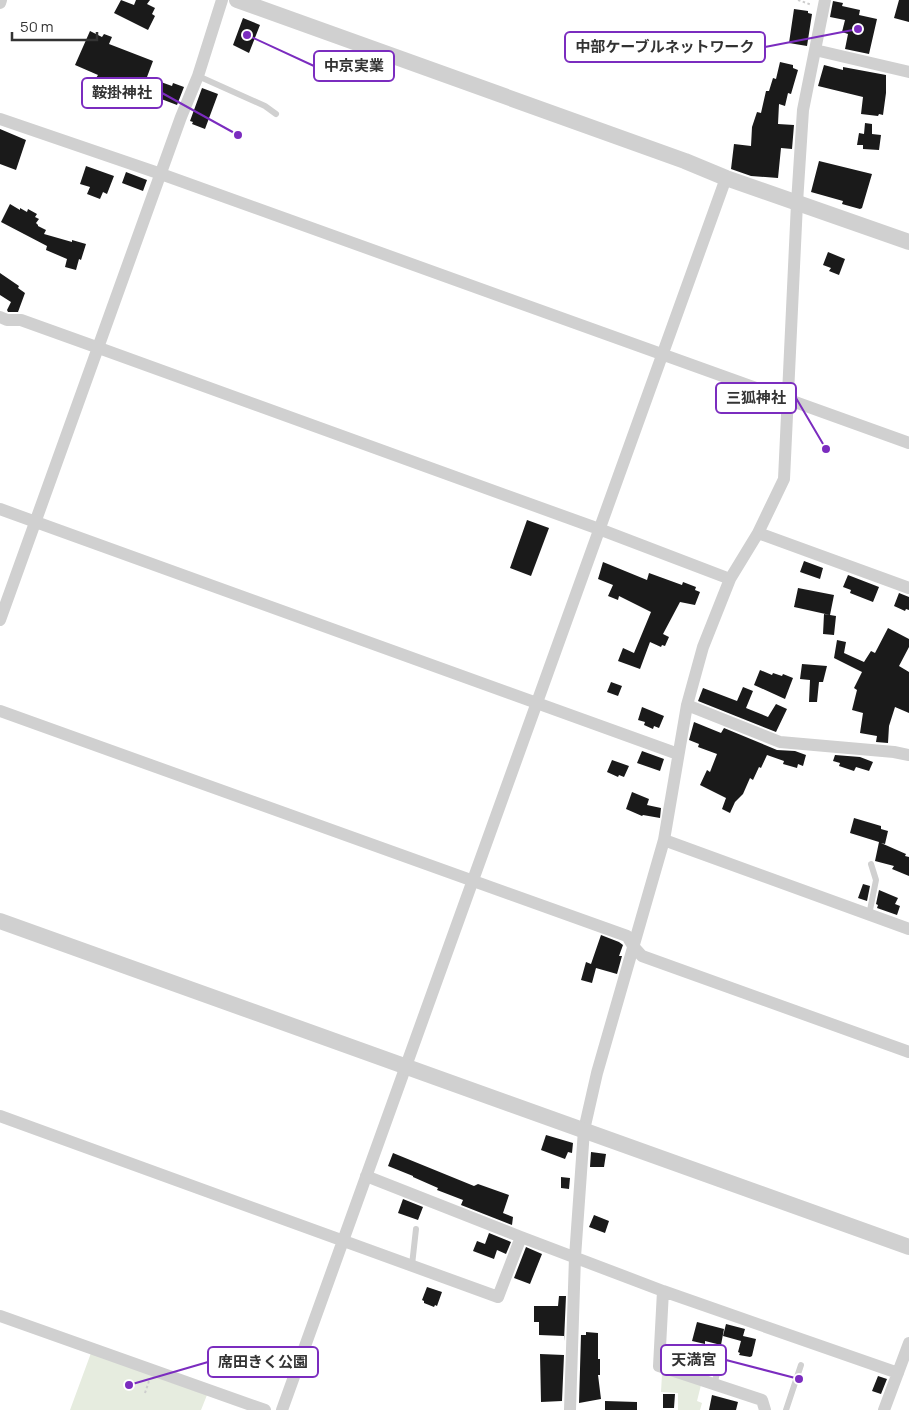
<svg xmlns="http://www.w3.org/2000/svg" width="909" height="1410" font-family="Manrope,'Noto Sans JP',sans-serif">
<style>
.green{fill:#e6ecdf}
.building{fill:#1a1a1a}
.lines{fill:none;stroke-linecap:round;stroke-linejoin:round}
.path{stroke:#cdcdcd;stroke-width:2;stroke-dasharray:2.5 2.5;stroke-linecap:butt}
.service{stroke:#d0d0d0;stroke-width:6}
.minor{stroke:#d0d0d0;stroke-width:12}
.tertiary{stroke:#d0d0d0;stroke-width:16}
.leader{fill:none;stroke:#7b2cbf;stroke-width:2}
.callout-dot{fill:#7b2cbf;stroke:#fff;stroke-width:2}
.callout{fill:#fff;stroke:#7b2cbf;stroke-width:2}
.callout-label{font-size:15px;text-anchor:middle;font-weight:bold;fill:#333}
</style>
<rect width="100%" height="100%" fill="#fff"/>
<!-- green -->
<path class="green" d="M91 1353 207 1395 201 1410H70Z
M666 1372 701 1385 697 1401 702 1403 700 1410H678V1393L661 1392 662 1374Z"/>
<!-- building -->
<path class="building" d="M121 0 134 5 136 0H150L147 4 155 8 152 14 155 16 148 30 114 13Z
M899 0H909V22L894 18Z
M833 1 843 3 842 6 860 10 859 15 877 19 869 54 845 49 848 34 842 32 845 20 830 17Z
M794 9 808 11V13L812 14 807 46 789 43Z
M243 18 260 25 249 53 233 45Z
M90 31 102 37 104 34 112 37 109 44 153 61 147 77 172 86 173 83 184 87 177 105 127 86 120 106 93 97 100 79 96 78 98 75 75 65Z
M780 62 793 65V68L798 70 791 94 788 93 785 106 779 104 778 124 794 125 792 149 781 148 778 178 751 176 731 169 734 144 751 146 752 127 757 112 761 113 766 91H769L773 78 776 79Z
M824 65 843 70V67L886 75V93L883 115 879 114 878 116 861 114 863 97 818 86Z
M202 88 218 94 205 129 192 124 193 122 190 121Z
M865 123 872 124V134L881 135 879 150 863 149V145H857L859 133 864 134Z
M0 129 26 140 16 170 0 164Z
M819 161 872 174 862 208 860 209 842 204 843 201 811 192Z
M86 166 114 176 107 194 103 192 100 199 87 194 90 187 80 184Z
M126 172 147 180 143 191 122 183Z
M10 204 20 210V208L27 212 28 209 37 214 35 217 39 219 36 223 38 225V226L46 230 44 234 72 242V240L86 244 81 260 79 259 76 270 65 267 67 259 46 250 47 246 1 222Z
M828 252 845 259 839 275 829 271 831 268 823 265Z
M0 273 19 286 18 288 25 293 18 312H8L7 310 11 302 0 295Z
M527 520 549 528 531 576 510 568Z
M804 561 823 568 820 579 800 572Z
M603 562 647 580 649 573 682 585 683 582 696 587 695 590 700 592 695 605 680 602 663 634 669 637 665 646 662 645 661 647 650 642 640 669 618 661 623 648 634 653 651 612 619 596 618 600 608 596 613 585 598 579Z
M848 575 879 587 873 602 850 593 851 590 843 587Z
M798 588 834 595 830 615 794 607Z
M899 593 909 597V610L906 609 905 611 894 606Z
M824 614 836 616 834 635 823 634Z
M888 628 909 639V647L899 666 909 672V713L895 707 889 726 888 743 876 742 877 736 860 733 863 713 852 710 857 690 854 688 862 672 834 658 837 640 846 642 844 653 864 662 871 651 875 653Z
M802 664 827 666 823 682H819L817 702H809L810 680 800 679Z
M760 670 772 675 773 673 782 676 783 674 793 678 785 699 754 685Z
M611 682 622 686 618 696 607 692Z
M743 687 753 691 746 708 768 717 776 704 787 709 776 732 698 701 703 688 737 701Z
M642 707 664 716 659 728 654 726 653 729 644 725 645 722 638 720Z
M694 722 721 733 724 728 777 750 795 751 806 755 803 766 798 764 797 768 783 764 784 761 767 755 761 768 759 767 753 780 750 778 743 794 735 802 730 813 722 809 726 798 700 785 707 770 710 772 717 754 698 747 699 744 689 740Z
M642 751 664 759 660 771 637 763Z
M835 755 860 757 873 762 869 771 856 767 854 771 839 766 840 763 833 761Z
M612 760 629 766 624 777 619 775 618 777 607 772Z
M632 792 649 799 647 805 661 808 660 818 643 815 642 816 626 809Z
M854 818 881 826V829L888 831 885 844 881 843 906 854 905 856 909 857V876L892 869 894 866 875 861 879 842 850 833Z
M863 884 870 886 867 901 858 898Z
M879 890 898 898 895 904 900 906 897 915 877 908 878 905 876 904Z
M601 935 619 942 623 945 619 956H622L617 974 596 968 592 983 581 980 586 962 591 964Z
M546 1135 573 1143 572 1153 568 1152 565 1159 541 1150Z
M591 1152 606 1154 604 1167H590Z
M393 1153 474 1186 478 1184 509 1195 503 1213 513 1217 512 1225 461 1205 463 1200 437 1190 438 1188 413 1177V1176L388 1166Z
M561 1177 570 1178 569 1189 561 1188Z
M403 1199 423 1207 418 1220 398 1213Z
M594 1215 609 1221 605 1233 589 1227Z
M489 1233 511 1242 506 1254 497 1250 494 1259 473 1251 477 1241 485 1244Z
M526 1247 542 1254 530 1284 514 1278Z
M427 1287 442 1292 437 1306 435 1305 434 1307 424 1303V1301L422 1300Z
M559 1296H566L564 1341V1336L539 1335V1322H534V1306H558Z
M697 1322 724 1329 721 1345 705 1341V1344L692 1341Z
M726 1324 745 1329 743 1336 756 1339 752 1356 750 1357 739 1355 740 1353 738 1352 741 1341 723 1336Z
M586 1332 598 1333V1359H600V1375H598L601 1399 579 1403 581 1335H586Z
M540 1354 564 1355 562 1401 541 1402Z
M693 1358 714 1364 712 1375 690 1368Z
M878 1376 887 1379 881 1394 872 1391Z
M663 1394H675L674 1408H663Z
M712 1395 738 1402 736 1410H709Z
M605 1401 637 1402V1410H605Z"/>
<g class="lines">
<!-- path -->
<path class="path" d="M798 0 812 5
M145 1393 149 1381"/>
<!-- service -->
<path class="service" d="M198 76 265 106 276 114
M869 915 876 880 871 864
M412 1265 416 1229
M714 1385 720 1362
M786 1410 801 1365"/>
<!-- minor -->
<path class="minor" d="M0 3 1 0
M815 50 909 72
M0 119 161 174 909 443
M0 317 7 320H21L99 348 599 529 730 579
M0 509 678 754
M758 533 909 588
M0 620 181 117 198 76 222 0
M687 705 780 742 894 752 909 755
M0 711 627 936 633 946 642 956 909 1052
M664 840 909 929
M0 1116 498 1297 521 1237
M366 1176 521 1237 663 1291 898 1373
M663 1291 659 1366 762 1400 765 1410
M0 1316 265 1410
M282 1410 726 178
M570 1410 575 1257 584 1130 597 1073 664 840 687 705 703 647 730 579 758 533 784 479 797 203 803 110 825 0
M884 1410 909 1343"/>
<!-- tertiary -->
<path class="tertiary" d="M237 0 685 161 726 178 909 242
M0 921 909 1247"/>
</g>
<!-- callouts -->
<path class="leader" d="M858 29L765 47M247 35L314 66M238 135L162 93M826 449L796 398M799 1379L726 1360M129 1385L208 1362"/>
<g class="callout-dot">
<circle cx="858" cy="29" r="5"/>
<circle cx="247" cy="35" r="5"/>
<circle cx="238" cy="135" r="5"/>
<circle cx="826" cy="449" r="5"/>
<circle cx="799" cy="1379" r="5"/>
<circle cx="129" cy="1385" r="5"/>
</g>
<g class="callout">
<rect x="565" y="32" width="200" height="30" rx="5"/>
<rect x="314" y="51" width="80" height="30" rx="5"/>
<rect x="82" y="78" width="80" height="30" rx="5"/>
<rect x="716" y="383" width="80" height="30" rx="5"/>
<rect x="661" y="1345" width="65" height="30" rx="5"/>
<rect x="208" y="1347" width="110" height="30" rx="5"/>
</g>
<g class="callout-label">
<text x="665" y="52">中部ケーブルネットワーク</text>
<text x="354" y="71">中京実業</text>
<text x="122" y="98">鞍掛神社</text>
<text x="756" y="403">三狐神社</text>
<text x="694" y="1365">天満宮</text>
<text x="263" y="1367">席田きく公園</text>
</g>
<!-- scale -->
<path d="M12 32v8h85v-8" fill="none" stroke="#333333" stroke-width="2.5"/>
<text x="20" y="32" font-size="15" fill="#333333" stroke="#ffffff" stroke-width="4" paint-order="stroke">50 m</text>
</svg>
